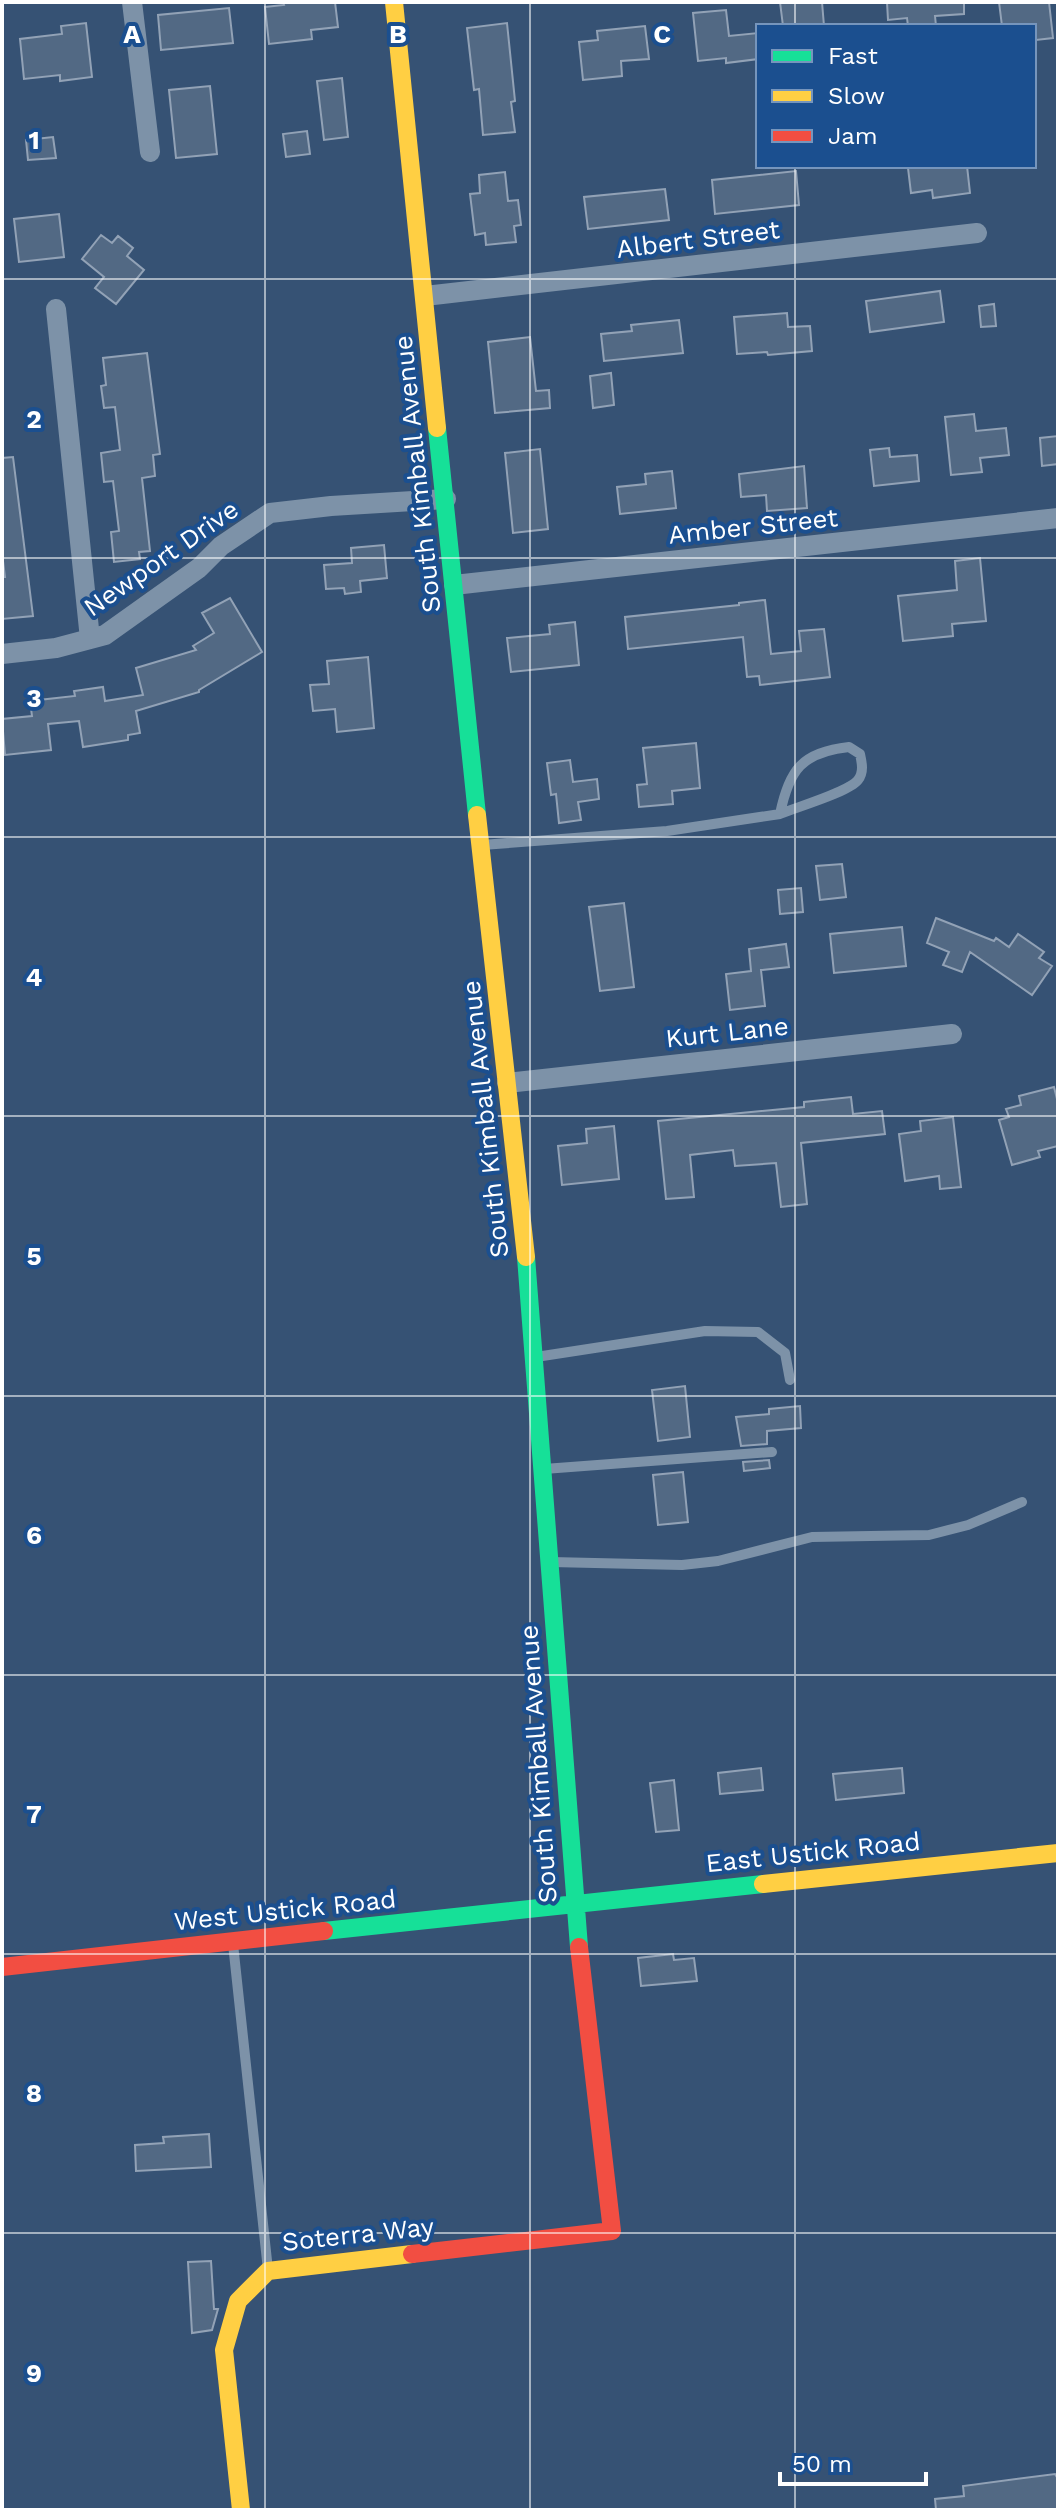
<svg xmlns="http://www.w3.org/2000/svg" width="1060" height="2512" font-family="'Work Sans',sans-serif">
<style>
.building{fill:#526984;stroke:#92a2b6;stroke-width:2}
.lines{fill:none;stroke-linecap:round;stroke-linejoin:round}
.lane{stroke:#7d92a8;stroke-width:10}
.street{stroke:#7d92a8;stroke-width:20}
.fast{stroke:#16e098;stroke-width:18}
.slow{stroke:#ffcf43;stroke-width:18}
.jam{stroke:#f24e42;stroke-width:18}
.grid{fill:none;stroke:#fff;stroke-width:2;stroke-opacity:0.55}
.labels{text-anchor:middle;stroke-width:8;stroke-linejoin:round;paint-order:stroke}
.street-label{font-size:26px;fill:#fff;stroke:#1b4f8f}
.grid-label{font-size:26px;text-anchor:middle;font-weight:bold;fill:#fff;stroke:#1b4f8f;stroke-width:8;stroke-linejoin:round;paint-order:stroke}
</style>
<rect width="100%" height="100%" fill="#365274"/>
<!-- building -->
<path class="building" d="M283 2H335L338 27 311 30 312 39 269 44 265 7 284 5Z
M780 2H822L824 26H783Z
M887 2H964V14L935 16 936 26H908L907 18 888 20Z
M999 2H1049L1053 38 1036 40 1034 26H1002Z
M229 8 233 43 161 50 158 15Z
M726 10 729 36 758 33V59L726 63V58L698 61 693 13Z
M86 23 92 77 60 81V75L24 79 20 39 62 34 61 26Z
M507 23 515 101 511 102 515 132 483 135 479 89 474 90 467 28Z
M645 26 649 59 621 61 622 76 583 80 579 42 598 40 597 31Z
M342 78 348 137 324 140 317 81Z
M210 86 217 154 176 158 169 90Z
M307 131 310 154 286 157 283 134Z
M53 137 56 158 28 160 26 140Z
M927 166H967L970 193 933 198 932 190 911 193 908 168Z
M796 171 799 205 715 214 712 180Z
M505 172 508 201 518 200 521 225 514 226 516 242 486 245 485 233 475 235 470 194 480 193 479 175Z
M665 189 669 220 588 229 584 197Z
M59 214 64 257 19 262 14 219Z
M101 235 112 243 118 236 133 248 127 256 144 270 116 304 95 288 104 277 82 259Z
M940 291 944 322 870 332 866 301Z
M994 304 996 326 981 327 979 306Z
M787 313 788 327 810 326 812 351 768 355 767 352 737 354 734 317Z
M679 320 683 353 604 361 601 334 632 331 631 325Z
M530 337 536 391 549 390 550 408 495 413 488 342Z
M147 353 160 454 153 455 155 476 142 478 150 551 139 552 140 559 114 562 111 532 119 531 113 481 104 482 101 453 120 450 115 407 104 408 101 386 106 385 103 358Z
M611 373 614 405 593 408 590 376Z
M974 414 976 431 1006 428 1009 455 980 458 982 472 951 475 945 417Z
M1058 436V464L1042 466 1040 438Z
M889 448 890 457 917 455 919 481 874 486 870 450Z
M540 449 548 529 513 533 505 453Z
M13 457 33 616 2 619V577H5L2 553V458Z
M804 466 807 508 767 511 766 495 741 497 739 474Z
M672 471 676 508 620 514 617 487 646 484 645 474Z
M384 545 387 578 360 581 361 592 345 594 344 588 326 589 324 565 352 563 351 548Z
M980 558 986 621 952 624 953 636 903 641 898 596 957 590 955 561Z
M230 598 262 652 199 690V692L136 711 140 733 128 735V740L83 747 79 721 48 724 51 750 5 755 2 719 32 716 30 701 75 696 74 691 103 687 105 701 143 695 136 668 196 650 193 646 214 633 202 613Z
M765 600 771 654 801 651 799 631 824 629 830 677 760 685 759 676 747 677 743 637 628 649 625 617 739 605V603Z
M575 622 579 665 511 672 507 638 550 634 549 625Z
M368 657 374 728 337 732 335 709 313 711 310 685 329 684 327 661Z
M696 743 700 788 672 791 673 804 639 807 637 785 647 784 643 748Z
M570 760 573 782 597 779 599 799 578 802 581 820 559 823 556 794 551 795 547 763Z
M842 864 846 897 820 900 816 866Z
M801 888 803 912 780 914 778 890Z
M624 903 634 987 600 991 589 907Z
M936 918 994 941 996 938 1009 947 1018 934 1044 952 1039 958 1052 966 1032 995 970 952 962 972 943 965 949 952 927 943Z
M902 927 906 966 834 973 830 934Z
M786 944 789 967 761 970 765 1006 730 1010 726 974 751 971 749 949Z
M1054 1087 1058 1103V1146L1038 1151 1040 1157 1012 1165 999 1120 1009 1117 1006 1109 1021 1105 1019 1096Z
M851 1097 853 1114 882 1111 885 1134 801 1143 807 1204 781 1207 776 1163 735 1166 733 1150 690 1155 694 1197 666 1199 658 1121 804 1107V1102Z
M953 1117 961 1187 940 1189 939 1176 905 1181 899 1134 921 1131 920 1121Z
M614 1126 619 1179 562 1185 558 1146 587 1143 586 1129Z
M685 1386 690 1437 658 1441 652 1390Z
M800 1406 801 1428 767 1431V1444L741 1446 736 1417 769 1414V1409Z
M769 1460 770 1468 744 1471 743 1462Z
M683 1472 688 1522 658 1525 653 1475Z
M761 1768 763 1790 720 1794 718 1773Z
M902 1768 904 1793 836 1800 833 1774Z
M674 1780 679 1830 656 1832 650 1783Z
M673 1954 674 1960 694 1958 697 1981 641 1986 638 1958Z
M209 2134 211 2167 136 2171 135 2145 164 2143 163 2137Z
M211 2261 214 2309H218L212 2330 192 2333 188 2262Z
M1055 2474 1058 2479V2510H936L935 2499 964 2496 963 2486Z"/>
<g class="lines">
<!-- lane -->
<path class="lane" d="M849 747 860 754C862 763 864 772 858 780 849 792 797 807 780 814 789 770 802 752 849 747Z
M482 845 667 831 780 814
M536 1357 705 1331 758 1332 785 1353 790 1380
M544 1469 772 1452
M551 1562 682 1565 718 1561 812 1537 929 1535 968 1525 1022 1502
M233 1944 268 2270"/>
<!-- street -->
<path class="street" d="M132 2 150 152
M425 296 977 233
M56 309 90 639
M454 585 1058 518
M2 654 56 648 105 635 199 568 221 546 270 513 331 506 446 499
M507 1083 952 1034"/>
<!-- fast -->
<path class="fast" d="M437 428 477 815
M526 1257 579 1947
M324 1931 763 1884"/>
<!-- slow -->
<path class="slow" d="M394 2 437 428
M477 815 526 1257
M763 1884 1058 1853
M241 2510 224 2350 238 2301 268 2271 412 2254"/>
<!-- jam -->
<path class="jam" d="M2 1967 324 1931
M412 2254 612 2231 579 1947"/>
</g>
<!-- grid -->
<path class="grid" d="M265 2V2510M530 2V2510M795 2V26M795 166V2510M2 279H1058M2 558H1058M2 837H1058M2 1116H1058M2 1396H1058M2 1675H1058M2 1954H1058M2 2233H1058"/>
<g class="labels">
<!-- street labels -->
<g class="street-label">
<text transform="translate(698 239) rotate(-7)" y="9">Albert Street</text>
<text transform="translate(417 474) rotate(-96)" y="9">South Kimball Avenue</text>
<text transform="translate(753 526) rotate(-6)" y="9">Amber Street</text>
<text transform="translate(161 558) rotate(-35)" y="9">Newport Drive</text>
<text transform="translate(727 1032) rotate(-6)" y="9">Kurt Lane</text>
<text transform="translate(485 1119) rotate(-96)" y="9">South Kimball Avenue</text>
<text transform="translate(538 1764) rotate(-94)" y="9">South Kimball Avenue</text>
<text transform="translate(813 1852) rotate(-6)" y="9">East Ustick Road</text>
<text transform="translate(285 1910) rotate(-6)" y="9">West Ustick Road</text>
<text transform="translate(358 2234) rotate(-6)" y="9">Soterra Way</text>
</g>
</g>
<g class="grid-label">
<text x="132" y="43">A</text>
<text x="398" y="43">B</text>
<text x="662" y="43">C</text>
<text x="34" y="149">1</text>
<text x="34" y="428">2</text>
<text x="34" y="707">3</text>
<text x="34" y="986">4</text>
<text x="34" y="1265">5</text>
<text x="34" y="1544">6</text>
<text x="34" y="1823">7</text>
<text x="34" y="2102">8</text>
<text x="34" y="2382">9</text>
</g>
<!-- border -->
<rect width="1060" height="2512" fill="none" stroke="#ffffff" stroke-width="8"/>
<!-- legend -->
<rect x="756" y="24" width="280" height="144" fill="#1b4f8f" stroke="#7695bc" stroke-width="2"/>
<rect x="772" y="50" width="40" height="12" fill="#16e098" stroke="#7695bc" stroke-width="2"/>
<text x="828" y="64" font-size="24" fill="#ffffff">Fast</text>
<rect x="772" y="90" width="40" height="12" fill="#ffcf43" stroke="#7695bc" stroke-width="2"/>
<text x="828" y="104" font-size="24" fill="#ffffff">Slow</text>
<rect x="772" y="130" width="40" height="12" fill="#f24e42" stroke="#7695bc" stroke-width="2"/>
<text x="828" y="144" font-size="24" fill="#ffffff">Jam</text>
<!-- scale -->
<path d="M780 2472v12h146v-12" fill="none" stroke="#ffffff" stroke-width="4"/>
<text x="792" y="2472" font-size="24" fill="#ffffff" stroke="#1b4f8f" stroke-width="6" paint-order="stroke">50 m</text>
</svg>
